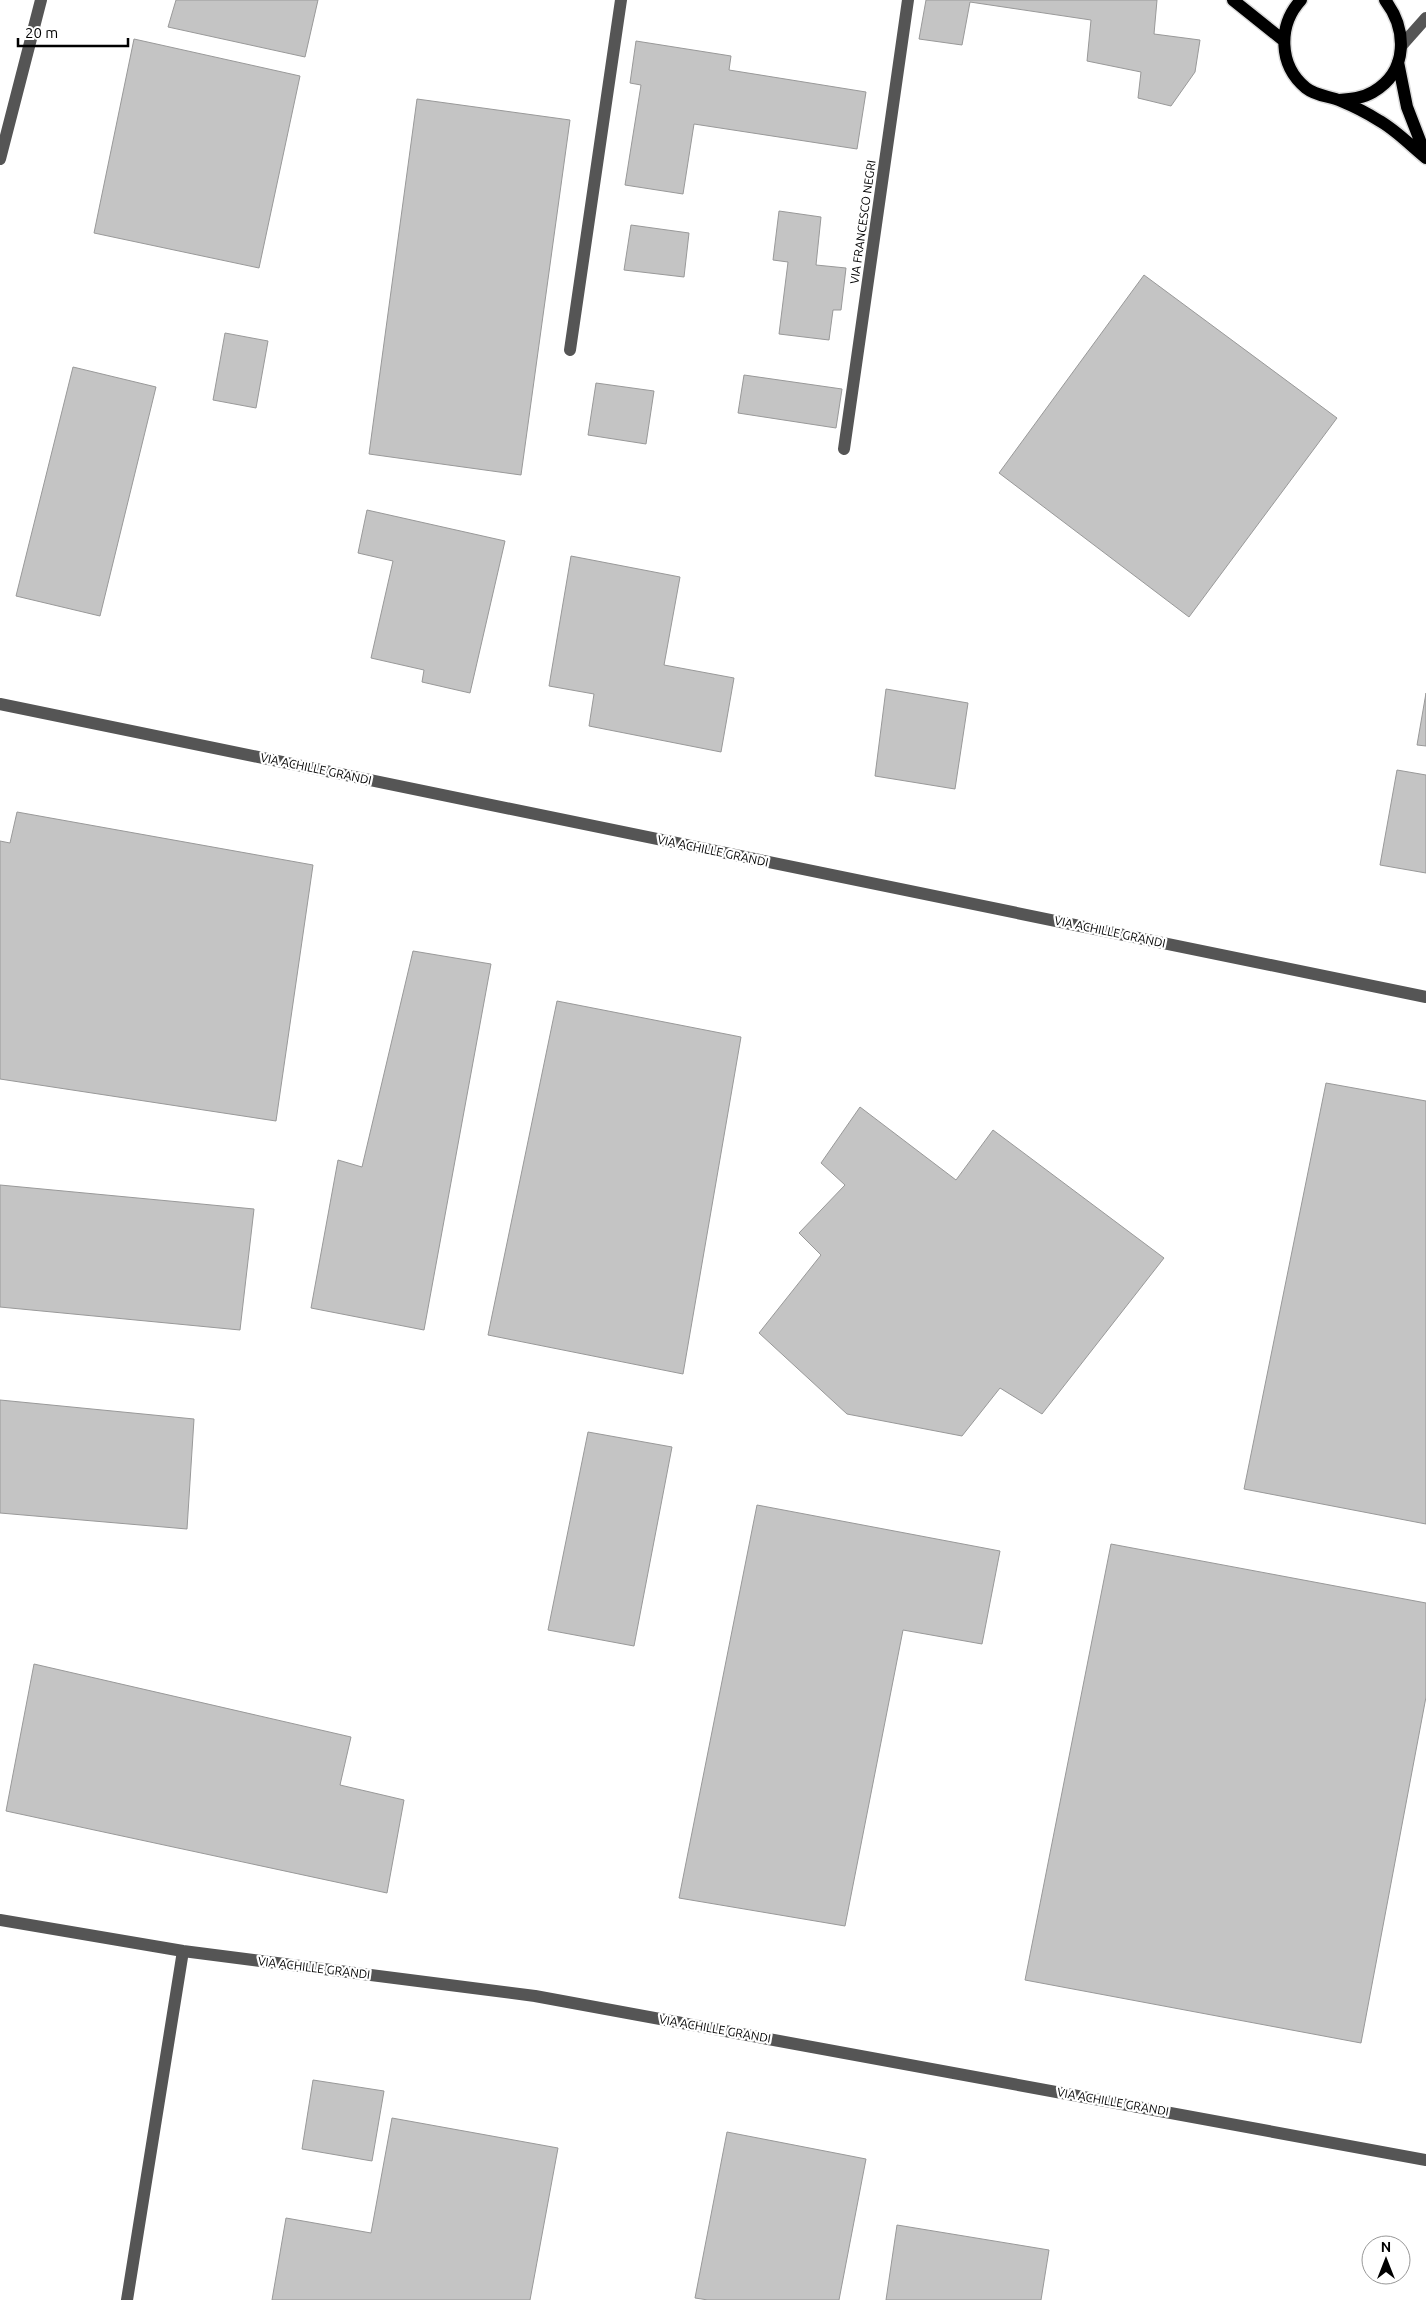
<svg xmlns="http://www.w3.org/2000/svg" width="1426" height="2300" font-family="Ubuntu,sans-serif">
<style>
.building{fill:#c4c4c4;stroke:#999}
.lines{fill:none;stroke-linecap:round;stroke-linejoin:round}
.major-casing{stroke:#dbdbdb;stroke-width:15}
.minor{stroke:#555;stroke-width:12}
.major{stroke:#000;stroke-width:12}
.labels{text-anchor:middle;stroke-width:4.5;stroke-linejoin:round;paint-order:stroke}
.street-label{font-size:12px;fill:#000;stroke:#fff}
</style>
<rect width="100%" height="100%" fill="#fff"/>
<!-- building -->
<path class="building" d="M176 0H318L305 57 168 27Z
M926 0H1157L1154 34 1200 40 1195 72 1171 106 1138 98 1141 72 1087 61 1091 20 970 2 962 45 919 39Z
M134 39 300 76 259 268 94 233Z
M636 41 731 56 729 70 866 92 857 149 694 124 683 194 625 185 641 85 630 83Z
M417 99 570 120 521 475 369 454Z
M779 211 821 217 816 265 846 268 841 310H833L829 340 779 334 788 262 773 260Z
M631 225 689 233 684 277 624 270Z
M1144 275 1337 418 1189 617 999 473Z
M225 333 268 341 256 408 213 400Z
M73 367 156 387 100 616 16 596Z
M744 375 842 389 836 428 738 413Z
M596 383 654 391 646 444 588 435Z
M367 510 505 541 470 693 422 682 424 670 371 658 393 561 358 553Z
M571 556 680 577 664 665 734 678 721 752 589 726 594 694 549 686Z
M886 689 968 703 955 789 875 776Z
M1426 693V746L1417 745Z
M1397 770 1426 775V873L1380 865Z
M17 812 313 865 276 1121 0 1079V841L10 843Z
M413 951 491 964 424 1330 311 1308 338 1160 362 1167Z
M557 1001 741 1037 683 1374 488 1335Z
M1326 1083 1426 1101V1524L1244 1489Z
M860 1107 956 1180 993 1130 1164 1258 1042 1414 1000 1388 962 1436 847 1414 759 1333 821 1255 799 1233 845 1185 821 1163Z
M0 1185 254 1209 240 1330 0 1307Z
M0 1400 194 1419 187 1529 0 1513Z
M588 1432 672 1447 634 1646 548 1630Z
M757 1505 1000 1551 982 1644 903 1630 845 1926 679 1898Z
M1111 1544 1426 1603V1697L1361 2043 1025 1980Z
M34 1664 351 1737 340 1785 404 1800 387 1893 6 1811Z
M313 2080 384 2091 372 2161 302 2149Z
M392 2118 558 2148 530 2300H272L286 2218 371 2233Z
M727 2132 866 2159 839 2300H708L695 2298Z
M897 2225 1049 2250 1041 2300H886Z"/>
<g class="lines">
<!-- major casing -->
<g class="major-casing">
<path id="major" d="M1233 0 1283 40
M1301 0C1278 25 1278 65 1306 88 1316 96 1329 96 1341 101 1353 106 1367 113 1378 120 1395 129 1411 146 1426 158
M1398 62 1407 107 1426 156
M1339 100C1351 99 1363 98 1373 92 1409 71 1407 29 1385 0"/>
</g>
<!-- minor -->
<path class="minor" d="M1402 45 1426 18
M0 159 41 0
M570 350 621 0
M844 449 908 0
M0 704 1426 997
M0 1920 183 1951 535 1996 1426 2160
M127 2300 183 1951"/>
<!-- major -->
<use href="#major" class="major"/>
</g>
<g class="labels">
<!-- street labels -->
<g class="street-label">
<text transform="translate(863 222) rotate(-82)" y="4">VIA FRANCESCO NEGRI</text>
<text transform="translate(316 769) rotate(12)" y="4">VIA ACHILLE GRANDI</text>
<text transform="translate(713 851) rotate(12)" y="4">VIA ACHILLE GRANDI</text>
<text transform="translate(1110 932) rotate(12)" y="4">VIA ACHILLE GRANDI</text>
<text transform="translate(314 1968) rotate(7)" y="4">VIA ACHILLE GRANDI</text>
<text transform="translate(715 2029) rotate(10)" y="4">VIA ACHILLE GRANDI</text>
<text transform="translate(1113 2102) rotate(10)" y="4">VIA ACHILLE GRANDI</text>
</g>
</g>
<!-- north arrow -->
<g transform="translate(1386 2260)"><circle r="24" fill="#ffffff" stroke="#999999"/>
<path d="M0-4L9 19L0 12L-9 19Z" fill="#000000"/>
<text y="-8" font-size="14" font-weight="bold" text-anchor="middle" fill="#000000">N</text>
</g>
<!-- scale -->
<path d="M18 38v8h110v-8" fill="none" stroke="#000000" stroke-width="2.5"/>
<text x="25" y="38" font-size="15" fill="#000000" stroke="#ffffff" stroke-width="4" paint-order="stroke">20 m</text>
</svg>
